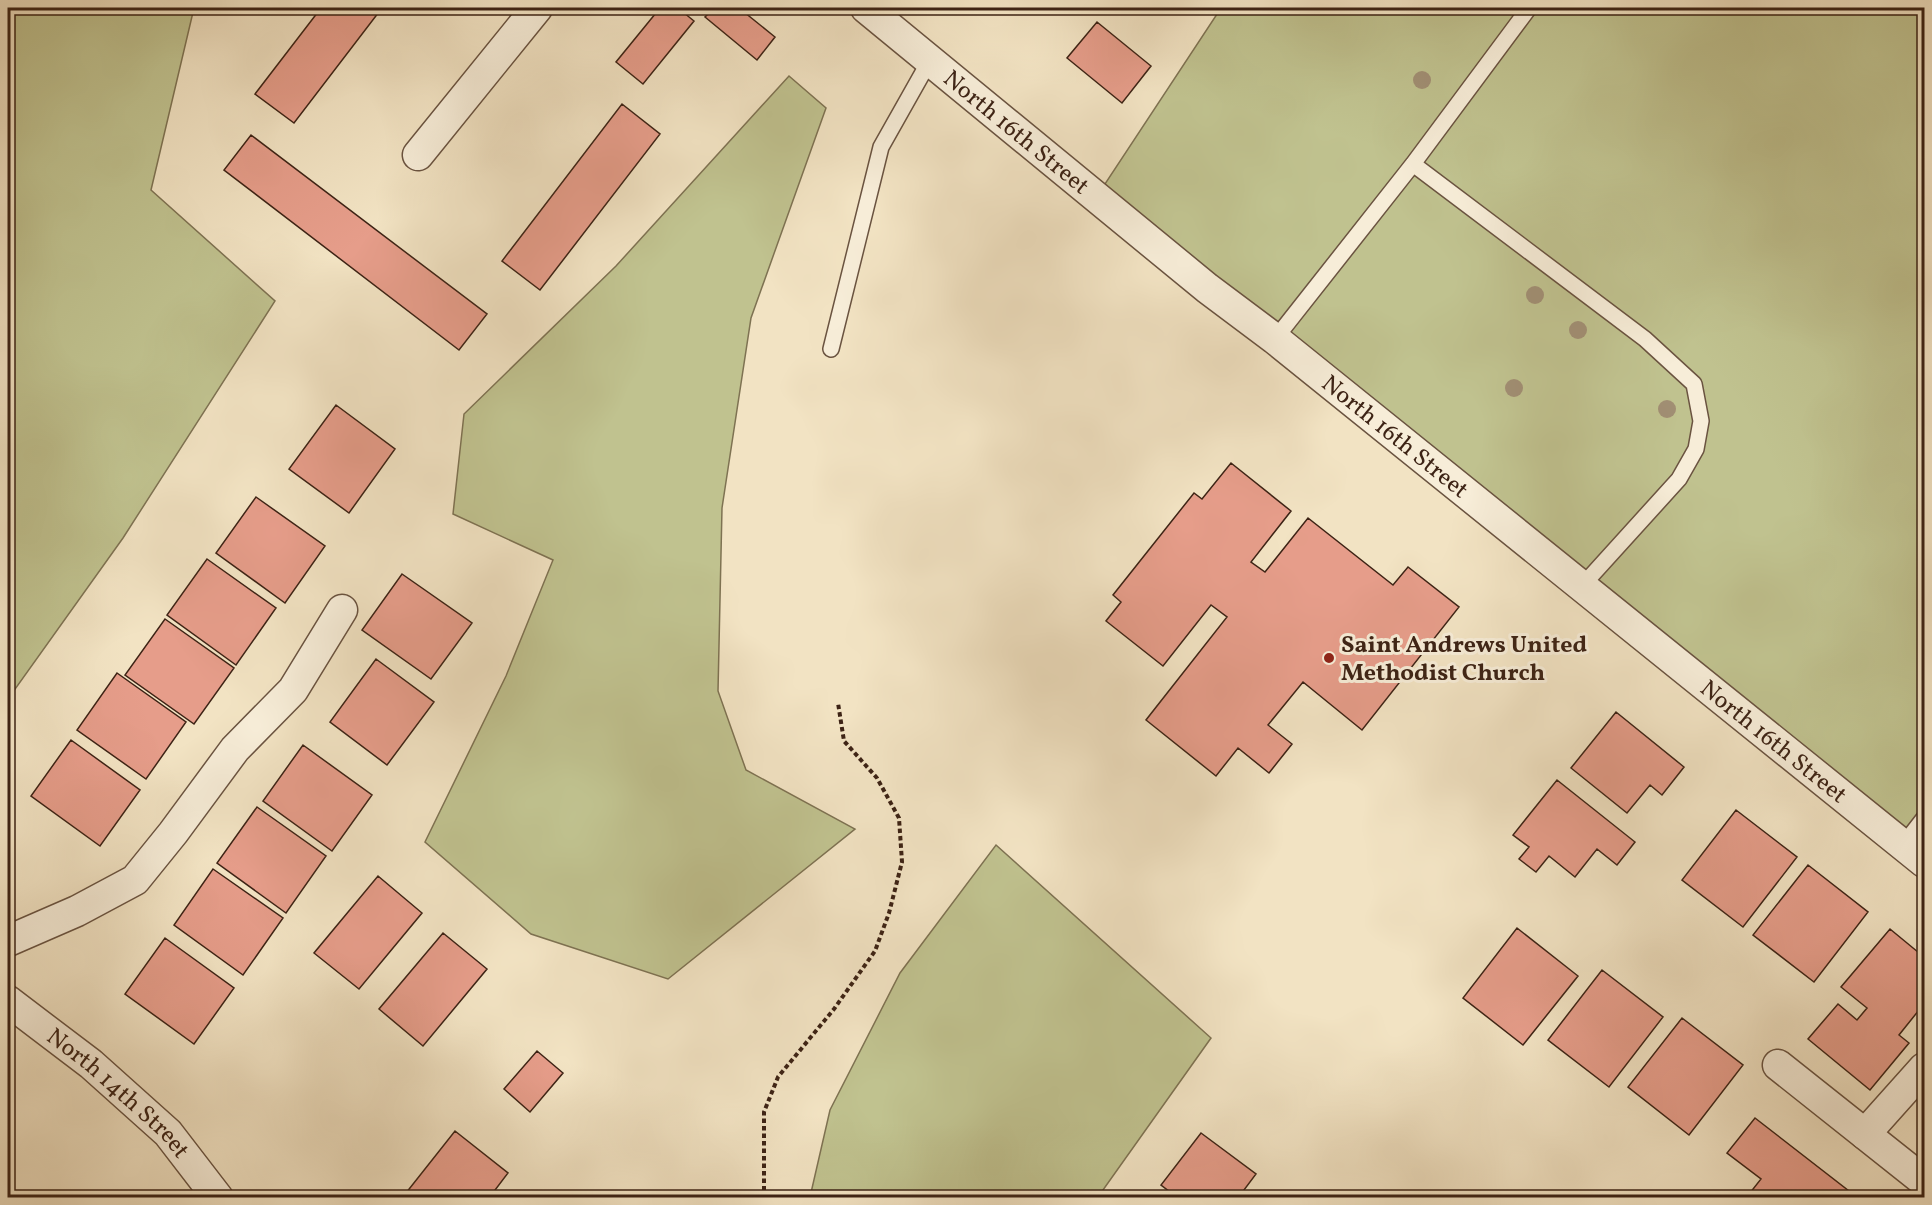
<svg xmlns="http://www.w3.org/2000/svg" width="1932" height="1205" font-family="Vollkorn,serif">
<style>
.green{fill:#c0c28f;stroke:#7e7252;stroke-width:1.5}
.building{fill:#e69d8a;stroke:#3d2315;stroke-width:1.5}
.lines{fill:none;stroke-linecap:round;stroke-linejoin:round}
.service-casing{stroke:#6a5340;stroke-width:18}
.minor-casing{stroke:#6a5340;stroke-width:33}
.path{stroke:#3d2315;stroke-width:4;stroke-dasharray:4.5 3;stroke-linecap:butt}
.service{stroke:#f7edd8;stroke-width:15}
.minor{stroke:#f7edd8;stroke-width:30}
.tree{fill:#a18f74}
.poi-dot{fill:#8f2418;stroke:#f7edd8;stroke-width:2}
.labels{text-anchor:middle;stroke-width:6;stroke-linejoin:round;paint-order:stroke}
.street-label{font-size:24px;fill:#3d2315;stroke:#f7edd8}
.poi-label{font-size:24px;font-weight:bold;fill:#3d2315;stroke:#f7edd8;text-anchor:start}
</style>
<rect width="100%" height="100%" fill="#f2e3c3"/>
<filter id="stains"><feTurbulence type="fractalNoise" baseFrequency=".00333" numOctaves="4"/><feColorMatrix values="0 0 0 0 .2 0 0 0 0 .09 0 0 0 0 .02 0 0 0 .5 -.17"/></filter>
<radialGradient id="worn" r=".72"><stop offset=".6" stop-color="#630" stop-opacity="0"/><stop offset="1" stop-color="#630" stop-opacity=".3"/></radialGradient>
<!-- green -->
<path class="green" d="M8 8H194L151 190 275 301 123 538 8 699Z
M1221 8H1924V862L1097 196Z
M789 76 826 108 751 318 722 508 718 691 746 770 855 829 668 979 531 934 425 842 506 676 553 560 453 514 464 414 616 266Z
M996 845 1211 1038 1098 1197H810L830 1110 900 973Z"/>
<!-- building -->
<path class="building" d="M321 8H382L294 123 255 94Z
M660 8H678L694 21 643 84 616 62Z
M714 8H739L775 37 757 60 705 17Z
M1097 22 1151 66 1122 103 1067 58Z
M622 104 660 134 540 290 502 261Z
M251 135 487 314 459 350 224 170Z
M336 405 395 449 349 513 289 469Z
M1231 463 1291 511 1251 562 1265 572 1308 518 1393 585 1408 567 1459 607 1362 730 1303 682 1268 725 1292 744 1269 773 1238 748 1216 776 1146 720 1227 617 1211 605 1163 666 1106 621 1121 602 1113 595 1194 493 1202 499Z
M256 497 325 546 285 603 216 553Z
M207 559 276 608 236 665 167 615Z
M402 574 472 623 431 679 362 630Z
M165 619 234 668 194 724 125 675Z
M376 659 434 702 387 765 330 722Z
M117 673 186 722 146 779 77 730Z
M1616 712 1684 767 1662 795 1650 785 1627 813 1571 768Z
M71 740 140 790 100 846 31 796Z
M303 745 372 795 332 851 263 801Z
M1557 780 1635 842 1617 865 1597 849 1575 877 1549 856 1536 872 1519 859 1529 847 1513 835Z
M257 807 326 856 286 913 217 863Z
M1736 810 1797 857 1743 927 1682 880Z
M1808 865 1868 912 1814 982 1753 935Z
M213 869 283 918 243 975 174 925Z
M378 876 422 913 359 989 314 953Z
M1517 928 1578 976 1523 1045 1463 998Z
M1890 929 1924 957V1006L1923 1005 1899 1035 1909 1043 1870 1090 1808 1039 1838 1004 1857 1020 1867 1008 1841 987Z
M443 933 487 969 423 1046 379 1009Z
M165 938 234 988 194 1044 125 994Z
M1602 970 1663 1017 1609 1087 1548 1040Z
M1682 1018 1743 1065 1689 1135 1628 1087Z
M537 1051 563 1073 530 1112 504 1089Z
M1755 1118 1858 1198H1794L1791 1196 1790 1198H1746L1761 1179 1727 1153Z
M455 1131 508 1173 489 1198H402Z
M1201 1133 1256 1174 1238 1198H1178L1161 1185Z"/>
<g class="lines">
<!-- service casing -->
<g class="service-casing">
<path id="service" d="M1413 164 1645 339 1694 384 1701 421 1696 449 1679 479 1582 586
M1275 339 1413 164 1529 8
M831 349 881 147 930 60
M1903 845 1924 818"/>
</g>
<!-- minor casing -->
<g class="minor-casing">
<g id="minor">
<path id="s1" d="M866 8 1207 288 1275 339 1924 862"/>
<path d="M418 155 537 8"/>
<path d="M8 941 77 911 135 880 173 833 235 749 293 690 342 610"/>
<path id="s2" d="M8 1001 91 1064 168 1133 218 1198"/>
<path d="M1778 1065 1924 1181"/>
<path d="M1865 1134 1924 1068"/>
</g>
</g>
<!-- path -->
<path class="path" d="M764 1198V1112L778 1077 834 1009 875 951 889 913 902 862 899 818 877 778 844 741 838 703"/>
<!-- service -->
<use href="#service" class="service"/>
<!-- minor -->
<use href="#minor" class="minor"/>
</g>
<!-- trees -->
<g class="tree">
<circle cx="1422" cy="80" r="9"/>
<circle cx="1535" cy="295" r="9"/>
<circle cx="1578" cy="330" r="9"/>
<circle cx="1514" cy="388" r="9"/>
<circle cx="1667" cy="409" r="9"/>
</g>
<!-- markers -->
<circle class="poi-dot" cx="1329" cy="658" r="6"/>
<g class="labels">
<!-- street labels -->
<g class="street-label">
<text dy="8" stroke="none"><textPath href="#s1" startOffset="195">North 16th Street</textPath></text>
<text dy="8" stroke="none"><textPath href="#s1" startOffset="681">North 16th Street</textPath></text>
<text dy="8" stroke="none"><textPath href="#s1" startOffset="1167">North 16th Street</textPath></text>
<text dy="8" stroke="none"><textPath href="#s2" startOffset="144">North 14th Street</textPath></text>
</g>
<!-- poi labels -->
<g class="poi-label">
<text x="1341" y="652">Saint Andrews United<tspan x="1341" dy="28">Methodist Church</tspan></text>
</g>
</g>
<!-- margin -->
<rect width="1932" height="1205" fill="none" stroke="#f2e3c3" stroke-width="30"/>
<rect x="9" y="9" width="1914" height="1187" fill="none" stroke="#3d2315" stroke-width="3"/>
<rect x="15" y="15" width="1902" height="1175" fill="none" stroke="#3d2315" stroke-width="1.5"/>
<rect width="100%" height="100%" filter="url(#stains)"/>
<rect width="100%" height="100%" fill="url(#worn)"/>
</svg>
